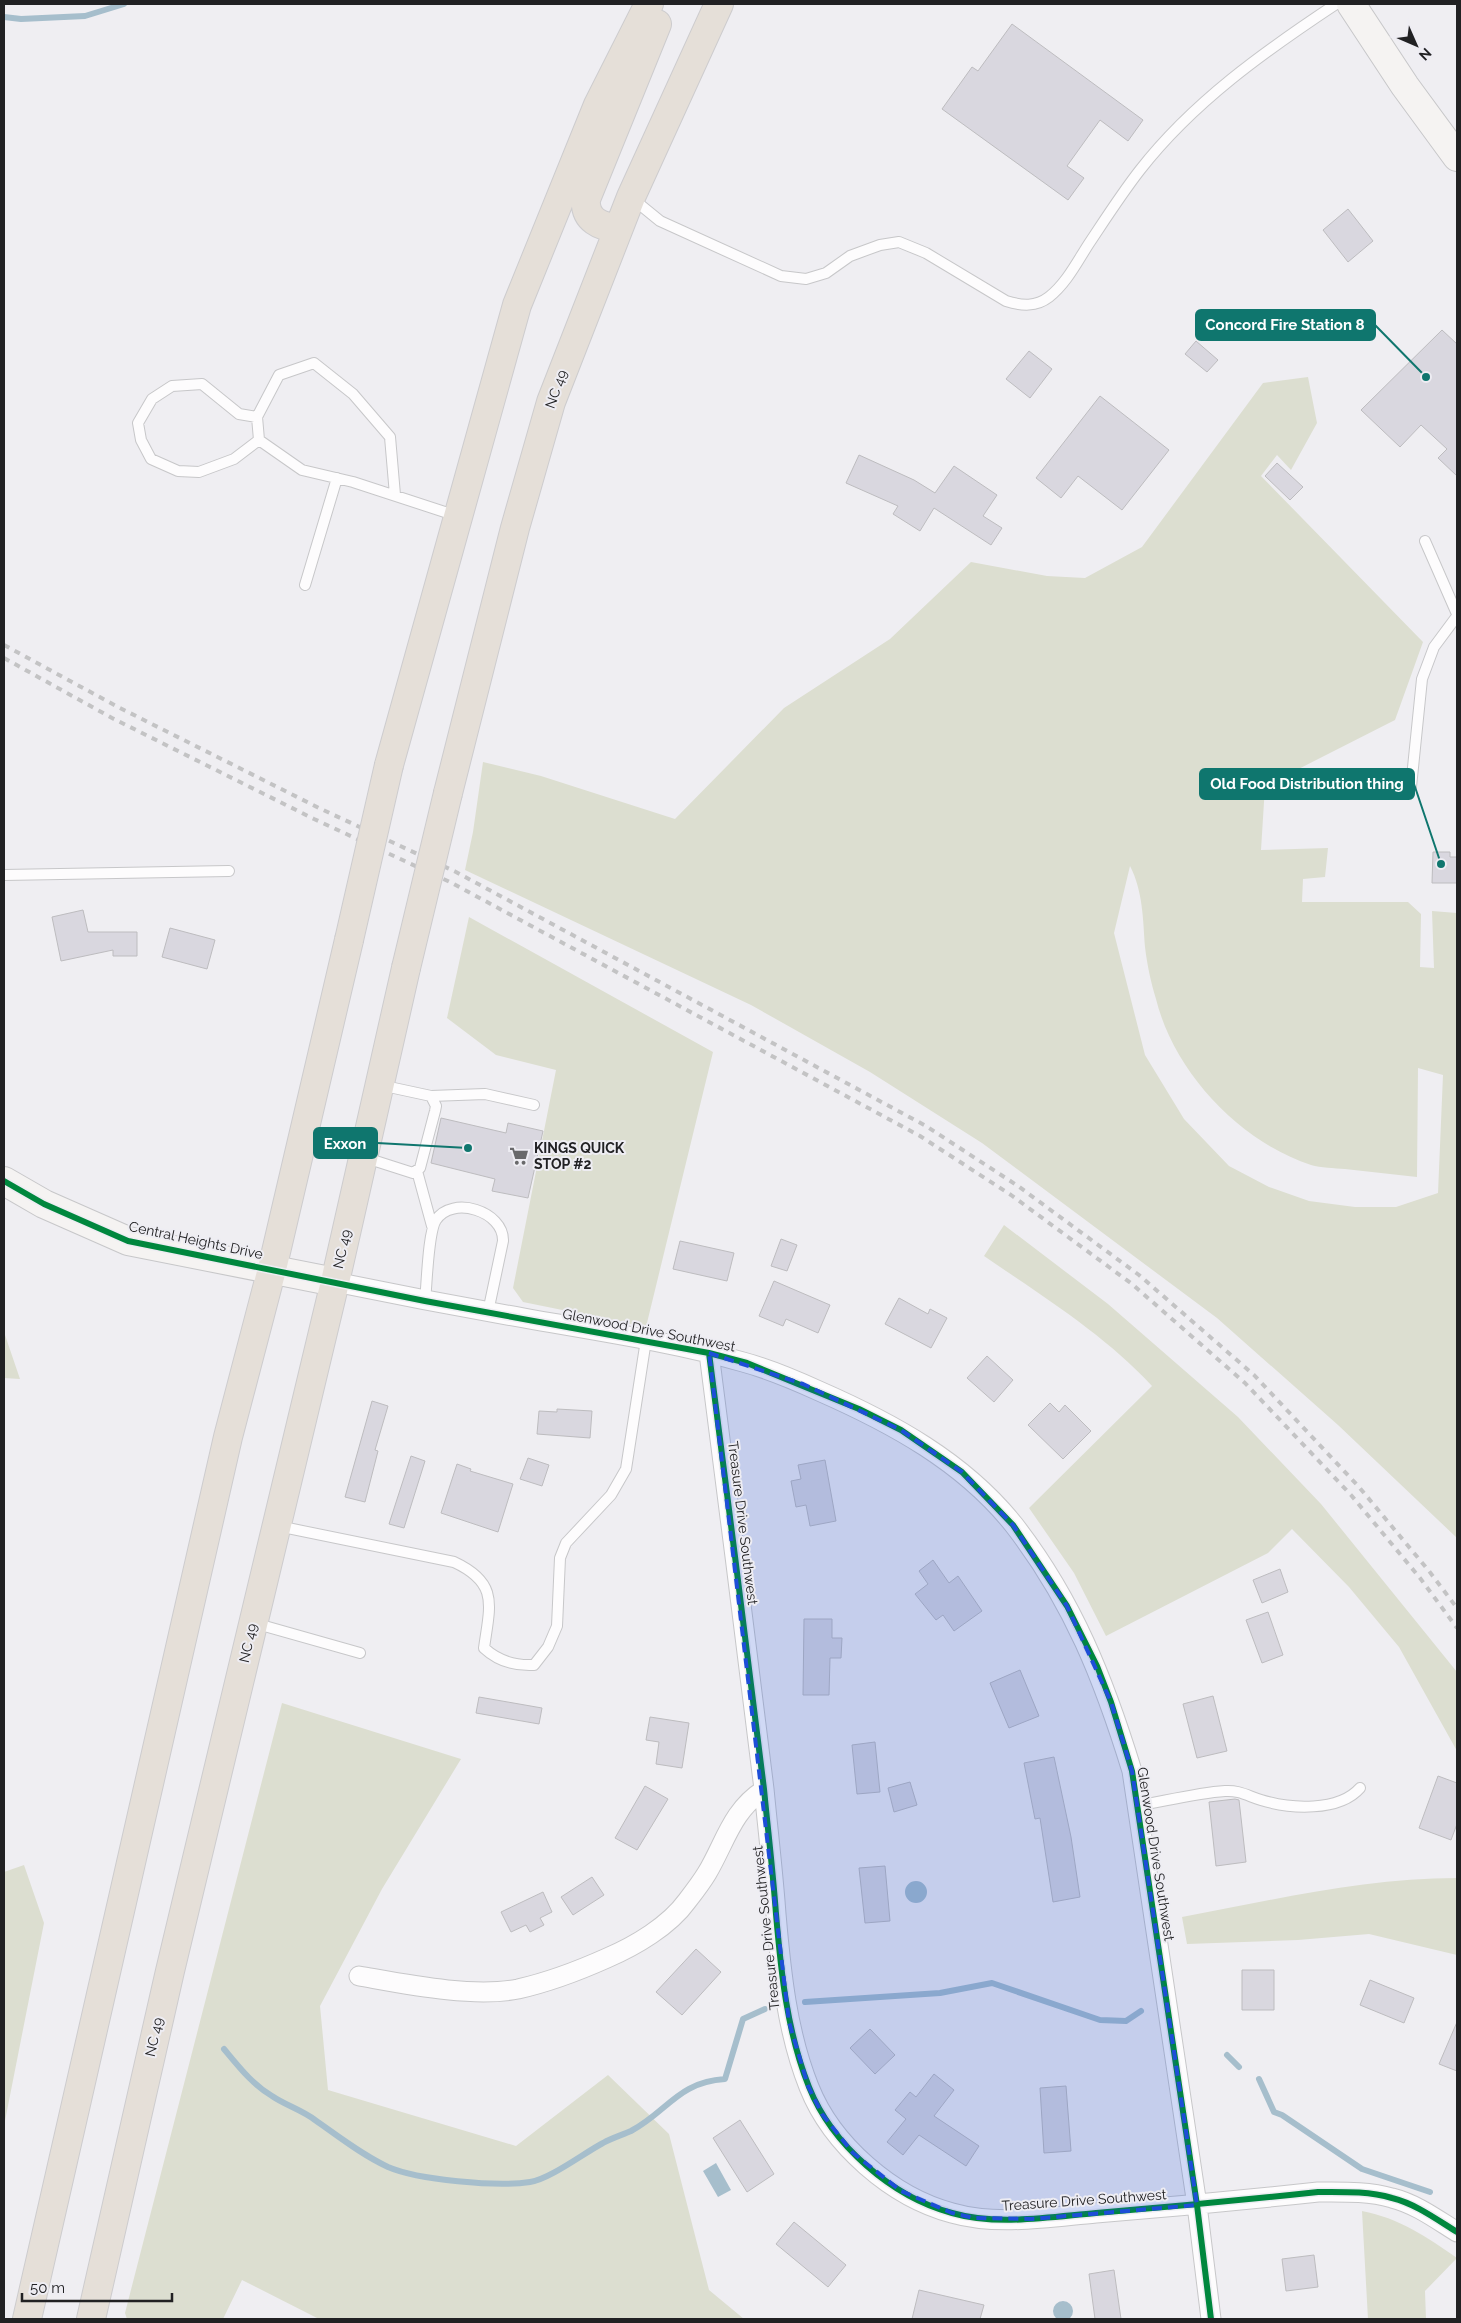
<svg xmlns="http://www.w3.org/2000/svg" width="1461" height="2323" font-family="Raleway,sans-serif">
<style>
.green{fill:#dcded0;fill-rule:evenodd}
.water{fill:#a6becc}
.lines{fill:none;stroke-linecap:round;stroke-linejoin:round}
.stream{stroke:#a6becc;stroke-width:6}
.building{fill:#d9d7df;stroke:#bdbcbf}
.lane-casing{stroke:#c7c7c9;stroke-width:12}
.street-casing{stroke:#c7c7c9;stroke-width:21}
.secondary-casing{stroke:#c7c7c9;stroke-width:30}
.highway-casing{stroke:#cdccce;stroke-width:30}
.lane{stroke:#fdfcfd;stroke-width:10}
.street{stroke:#fdfcfd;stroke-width:19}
.secondary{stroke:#f5f3f2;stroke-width:28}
.highway{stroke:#e5dfd8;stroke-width:28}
.rail{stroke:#c3c3c4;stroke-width:4;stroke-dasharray:6 6;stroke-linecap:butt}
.highway-bridge-casing{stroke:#cdccce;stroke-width:30;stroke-linecap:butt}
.highway-bridge{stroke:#e5dfd8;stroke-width:28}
.cycleway-casing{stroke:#eeedf3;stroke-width:9}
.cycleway{stroke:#00873e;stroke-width:6}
.marked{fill:#1d4ed8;fill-opacity:0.2;stroke:#1d4ed8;stroke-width:4;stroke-dasharray:10 6;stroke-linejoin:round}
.labels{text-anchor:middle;stroke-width:4;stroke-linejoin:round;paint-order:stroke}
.street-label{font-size:14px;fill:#212123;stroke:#eeedf3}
.poi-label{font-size:14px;font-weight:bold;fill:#212123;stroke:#eeedf3;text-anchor:start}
.leader{fill:none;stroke:#0f766e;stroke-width:2}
.callout-dot{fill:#0f766e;stroke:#eeedf3;stroke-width:2}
.callout{fill:#0f766e;stroke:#0f766e;stroke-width:2}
.callout-label{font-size:15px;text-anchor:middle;font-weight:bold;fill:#fff}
</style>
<rect width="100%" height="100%" fill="#efeef2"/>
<!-- green -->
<path class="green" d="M1308 377 1317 423 1291 470 1277 455 1261 476 1423 642 1395 720 1265 786 1261 850 1328 848 1325 877 1303 879 1302 902H1408L1421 914 1420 967 1434 968 1432 911 1457 913V1538L1338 1425 1217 1318 982 1143 870 1072 751 1005 465 870 473 832 483 762 541 776 675 819 784 708 890 639 971 562 1047 576 1085 578 1142 547 1263 383ZM1130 866C1143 891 1143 920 1145 947 1147 964 1151 983 1156 999 1174 1072 1240 1142 1311 1165 1321 1168 1334 1168 1345 1169 1369 1172 1393 1174 1417 1177L1418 1068 1443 1075 1438 1193 1396 1207H1355L1309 1201 1269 1187 1229 1166 1184 1119 1145 1055 1114 933Z
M469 917 713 1052 646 1327 523 1302 513 1288 556 1070 496 1055 447 1018Z
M1004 1225 1108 1304 1238 1417 1321 1504 1457 1672V1751L1399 1647 1349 1587 1292 1529 1268 1553 1106 1636 1074 1573 1029 1508 1152 1386C1104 1334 1042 1296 984 1256Z
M4 1332 20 1379 4 1378Z
M282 1703 461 1759 382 1889 320 2006 328 2090 516 2146 608 2075 669 2134 709 2290 744 2319H319L242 2280 223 2319H127L125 2313Z
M24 1865 44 1923 4 2126V1872Z
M1457 1878V1955L1369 1934 1298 1940 1187 1944 1182 1917C1273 1900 1365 1878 1457 1878Z
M1362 2211C1399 2218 1427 2237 1457 2258L1425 2291 1426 2319H1368Z"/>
<!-- water -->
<path class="water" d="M905 1892a11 11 0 1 1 22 0a11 11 0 1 1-22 0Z
M716 2163 731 2190 718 2197 703 2171Z
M1053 2311a10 10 0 1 1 20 0a10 10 0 1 1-20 0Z"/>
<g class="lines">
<!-- stream -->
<path class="stream" d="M4 17 21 19 85 16 124 4
M805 2002 940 1993 992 1983 1100 2020 1126 2021 1141 2011
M224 2049C239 2067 252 2084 272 2096 285 2105 302 2110 315 2120 338 2136 362 2155 388 2167 418 2180 497 2187 530 2182 550 2179 584 2153 603 2143 612 2138 622 2135 631 2131 668 2111 678 2082 725 2079L743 2019 765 2009
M1227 2055 1239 2067
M1259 2079 1274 2112 1282 2115 1362 2169 1430 2192"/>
</g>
<!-- building -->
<path class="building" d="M1012 24 1143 120 1128 141 1100 120 1067 166 1084 178 1068 200 942 109 972 67 978 71Z
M1348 209 1373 241 1348 262 1323 230Z
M1442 330 1457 344V476L1438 458 1447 449 1421 425 1400 447 1361 410Z
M1196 341 1218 360 1207 372 1185 354Z
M1029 351 1052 369 1030 398 1006 379Z
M1100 396 1169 450 1122 510 1078 476 1061 498 1036 478Z
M859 455 914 480 935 493 954 466 997 495 983 516 1002 528 991 545 934 508 920 531 893 514 898 506 846 483Z
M1277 463 1303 487 1290 500 1265 476Z
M1433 852H1450V857H1457V883H1432Z
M83 910 88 932H137V956H113V950L61 961 52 917Z
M170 928 215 940 207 969 162 957Z
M441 1118 506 1133 508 1123 543 1131 528 1198 492 1191 495 1179 431 1163Z
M781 1239 797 1245 787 1271 771 1266Z
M680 1241 734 1253 727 1281 673 1269Z
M774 1281 830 1305 818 1333 786 1319 783 1326 759 1316Z
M899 1298 928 1314 930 1309 947 1318 931 1348 885 1324Z
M987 1356 1013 1380 994 1402 967 1378Z
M372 1401 388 1406 375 1450 378 1451 365 1502 345 1497Z
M1050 1403 1059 1412 1065 1405 1091 1431 1063 1459 1028 1425Z
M557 1409 592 1411 590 1438 537 1434 539 1411 557 1412Z
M411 1456 425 1461 404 1528 389 1524Z
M528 1458 549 1465 542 1486 520 1479Z
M825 1460 836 1521 810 1526 806 1505 796 1507 791 1481 801 1479 798 1465Z
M457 1464 471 1469 470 1471 513 1484 498 1532 441 1513Z
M933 1560 949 1583 958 1576 982 1611 954 1631 943 1615 936 1620 915 1594 928 1584 919 1571Z
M1280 1569 1288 1592 1262 1603 1253 1580Z
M1268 1612 1283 1655 1262 1663 1246 1620Z
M804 1619H832V1638H842L841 1658H830L829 1695H803Z
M1020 1670 1039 1716 1009 1728 990 1683Z
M1213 1696 1227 1751 1197 1758 1183 1704Z
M479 1697 542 1708 539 1724 476 1713Z
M650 1717 689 1723 682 1768 656 1764 659 1742 646 1740Z
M875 1742 880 1792 857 1794 852 1745Z
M1054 1757 1071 1837 1080 1897 1053 1902 1040 1818 1035 1819 1024 1763Z
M1438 1776 1457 1783V1824L1451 1840 1419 1828Z
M910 1782 917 1805 894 1812 888 1788Z
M645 1786 668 1799 637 1850 615 1838Z
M1235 1799 1239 1800 1246 1862 1216 1866 1209 1802Z
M885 1866 890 1921 865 1923 859 1868Z
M592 1877 604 1895 573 1915 561 1897Z
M543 1892 552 1912 540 1918 544 1925 530 1932 526 1925 511 1932 501 1912Z
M696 1949 721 1972 682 2015 656 1992Z
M1242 1970H1274V2010H1242Z
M1370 1980 1414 1998 1404 2023 1360 2005Z
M1457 2022V2071L1439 2064Z
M870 2029 895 2055 875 2074 850 2048Z
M934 2074 954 2090 934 2116 979 2146 966 2166 919 2135 903 2155 887 2142 906 2119 895 2110 910 2092 916 2097Z
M1066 2086 1071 2151 1044 2153 1040 2088Z
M740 2120 774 2174 747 2192 713 2138Z
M794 2222 846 2265 828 2287 776 2244Z
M1314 2255 1318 2287 1286 2291 1282 2259Z
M1114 2270 1121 2319H1095L1089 2274Z
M919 2290 984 2305 980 2319H912Z"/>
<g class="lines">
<!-- lane casing -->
<g class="lane-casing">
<path id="lane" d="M633 199 660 221 781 276 806 279 826 273 850 256 880 245 899 242 926 253 1006 301C1022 306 1036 307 1049 297 1067 283 1078 260 1090 242 1106 218 1122 193 1140 170 1193 102 1265 51 1336 4
M257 417 239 414 202 384 172 386 152 399 138 423 141 440 151 459 178 471 199 472 234 459 259 440
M395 495 390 437 353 394 314 363 279 375 257 417 259 440 302 470 353 482 457 516
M1425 541 1457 614
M305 585 337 478
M1411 787 1422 679 1434 647 1457 616
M4 875 229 871
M431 1096 485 1094 534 1105
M363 1157 413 1173 420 1168 435 1111 436 1106 431 1096 380 1085
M417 1171 432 1226
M425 1301C427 1283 428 1232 436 1220 452 1195 504 1211 503 1241L488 1312
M278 1526 454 1562C499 1583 490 1605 484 1648 498 1661 515 1666 534 1665L548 1647 557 1626 560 1558 566 1543 611 1495 626 1469 646 1340
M254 1623 360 1653
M1137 1806C1166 1801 1196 1793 1225 1791 1239 1790 1248 1796 1261 1800 1290 1809 1339 1812 1360 1788"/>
</g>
<!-- street casing -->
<g class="street-casing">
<path id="street" d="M335 1282C398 1295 461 1307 524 1318 597 1331 672 1342 743 1362 769 1369 795 1380 819 1391 892 1423 964 1462 1014 1525 1073 1601 1104 1680 1132 1771L1197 2205 1211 2319
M709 1353C727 1498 747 1644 764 1789 768 1831 773 1872 776 1914 781 1972 787 2032 809 2087 832 2145 892 2197 952 2213 997 2226 1050 2217 1096 2213 1170 2207 1244 2200 1318 2192 1342 2192 1368 2191 1392 2198 1416 2204 1436 2219 1457 2232
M359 1976C405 1984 472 1998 518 1989 549 1982 578 1971 607 1958 635 1946 669 1926 687 1901 694 1892 701 1883 707 1873 725 1843 732 1810 764 1790"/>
</g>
<!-- secondary casing -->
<g class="secondary-casing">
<path id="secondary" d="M1351 4 1405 86 1457 157
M4 1181 44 1204 128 1241 335 1282"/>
</g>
<!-- highway casing -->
<g class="highway-casing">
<path id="highway" d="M618 228C601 227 584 220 586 199L657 24
M389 765 517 305 598 105 649 4
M448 793 515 528 551 402 631 197 719 4
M27 2319 228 1437 272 1269 349 940
M91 2319 170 1971 335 1282 406 968"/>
</g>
<!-- lane -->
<use href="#lane" class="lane"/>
<!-- street -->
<use href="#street" class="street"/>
<!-- secondary -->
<use href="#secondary" class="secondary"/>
<!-- highway -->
<use href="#highway" class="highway"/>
<!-- rail -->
<path class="rail" d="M4 645 118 707 319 808 456 872 926 1126 1018 1186 1139 1275 1254 1375 1359 1487 1429 1571 1457 1608
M4 658 112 718 314 819 450 882 920 1136 1011 1195 1132 1284 1245 1383 1351 1495 1420 1578 1457 1628"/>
<!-- highway-bridge casing -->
<g class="highway-bridge-casing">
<path id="highway-bridge" d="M349 940 389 765
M406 968 448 793"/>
</g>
<!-- highway-bridge -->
<use href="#highway-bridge" class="highway-bridge"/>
<!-- cycleway casing -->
<g class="cycleway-casing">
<path id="cycleway" d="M4 1181 44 1204 128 1241 425 1301 709 1353 747 1363 859 1409 901 1430 962 1472 1013 1525 1067 1606 1097 1666 1111 1702 1132 1771 1197 2205 1211 2319
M709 1353C727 1498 747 1644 764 1789 768 1831 773 1872 776 1914 781 1972 787 2032 809 2087 832 2145 892 2197 952 2213 997 2226 1050 2217 1096 2213 1170 2207 1244 2200 1318 2192 1342 2192 1368 2191 1392 2198 1416 2204 1436 2219 1457 2232"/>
</g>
<!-- cycleway -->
<use href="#cycleway" class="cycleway"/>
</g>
<!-- marked area -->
<path class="marked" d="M709 1353 803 1384 901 1430 962 1472 1013 1525 1067 1606 1111 1702 1132 1771 1197 2205 1032 2219 974 2218 952 2213 901 2191 853 2153 822 2114 808 2086 789 2022Z"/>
<!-- icons -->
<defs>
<g id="supermarket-bare" transform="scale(1.5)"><path d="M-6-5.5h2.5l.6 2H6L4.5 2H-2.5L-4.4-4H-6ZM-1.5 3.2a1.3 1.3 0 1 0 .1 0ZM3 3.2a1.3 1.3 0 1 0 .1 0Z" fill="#69696b" stroke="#eeedf3" stroke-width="2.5" paint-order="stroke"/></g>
</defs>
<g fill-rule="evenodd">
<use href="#supermarket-bare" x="519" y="1156"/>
</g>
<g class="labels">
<!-- street labels -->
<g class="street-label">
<text transform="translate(556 389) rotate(-70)" y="5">NC 49</text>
<text transform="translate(196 1240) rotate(12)" y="5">Central Heights Drive</text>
<text transform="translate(342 1249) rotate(-77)" y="5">NC 49</text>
<text transform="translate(649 1330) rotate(11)" y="5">Glenwood Drive Southwest</text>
<text transform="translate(743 1523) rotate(83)" y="5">Treasure Drive Southwest</text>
<text transform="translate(248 1643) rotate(-77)" y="5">NC 49</text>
<text transform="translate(1156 1854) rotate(81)" y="5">Glenwood Drive Southwest</text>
<text transform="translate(766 1928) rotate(-96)" y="5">Treasure Drive Southwest</text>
<text transform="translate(154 2037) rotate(-77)" y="5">NC 49</text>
<text transform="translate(1084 2200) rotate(-4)" y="5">Treasure Drive Southwest</text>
</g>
<!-- poi labels -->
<g class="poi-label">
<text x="534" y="1153">KINGS QUICK<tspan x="534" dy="16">STOP #2</tspan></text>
</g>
</g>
<!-- callouts -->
<path class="leader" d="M1426 377L1375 325M1441 864L1414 784M468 1148L377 1143"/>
<g class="callout-dot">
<circle cx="1426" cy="377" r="5"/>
<circle cx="1441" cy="864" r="5"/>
<circle cx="468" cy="1148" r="5"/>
</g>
<g class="callout">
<rect x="1196" y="310" width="179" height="30" rx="5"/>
<rect x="1200" y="769" width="214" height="30" rx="5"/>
<rect x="314" y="1128" width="63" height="30" rx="5"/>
</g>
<g class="callout-label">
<text x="1285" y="330">Concord Fire Station 8</text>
<text x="1307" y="789">Old Food Distribution thing</text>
<text x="345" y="1149">Exxon</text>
</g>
<!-- border -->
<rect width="1461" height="2323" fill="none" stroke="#212123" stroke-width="10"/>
<!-- north arrow -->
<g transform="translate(1416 45) rotate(135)" stroke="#eeedf3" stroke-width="4" paint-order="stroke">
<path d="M0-4L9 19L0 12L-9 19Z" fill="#212123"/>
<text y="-8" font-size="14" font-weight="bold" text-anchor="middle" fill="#212123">N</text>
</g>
<!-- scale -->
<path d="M22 2293v8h150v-8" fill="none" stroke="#212123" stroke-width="2.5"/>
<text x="30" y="2293" font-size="15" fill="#212123" stroke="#eeedf3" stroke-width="4" paint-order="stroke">50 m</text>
</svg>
